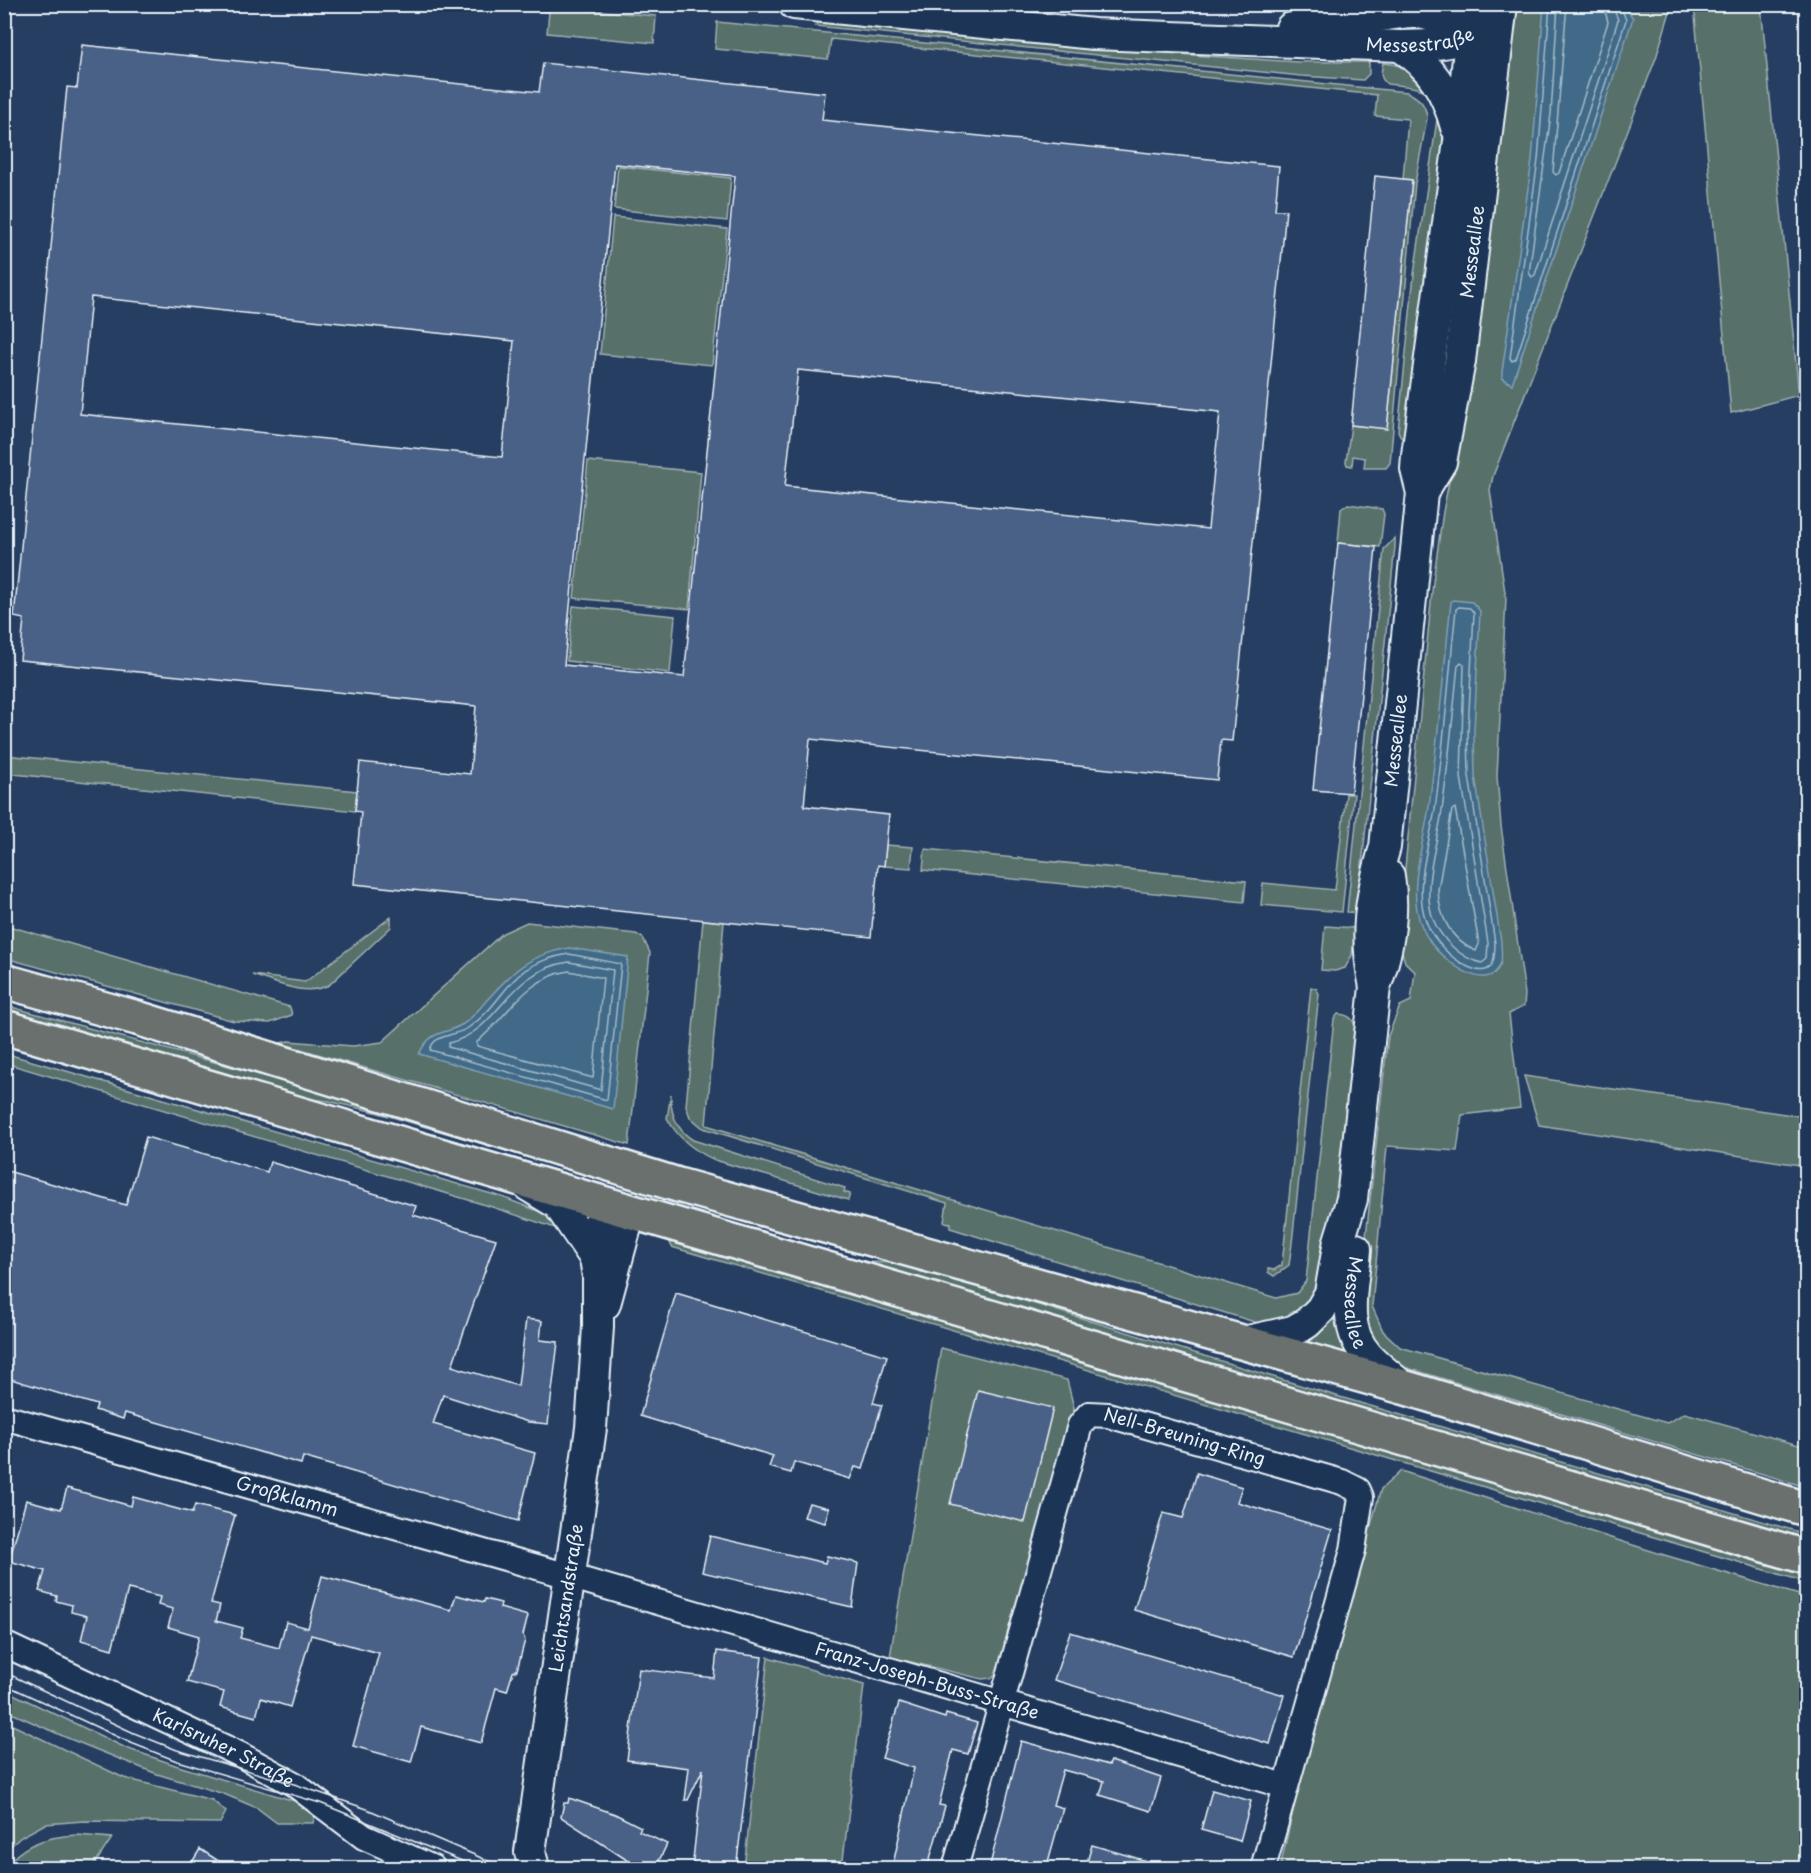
<svg xmlns="http://www.w3.org/2000/svg" width="1811" height="1873" font-family="'Playpen Sans',sans-serif">
<style>
.green{fill:#596f6b;stroke:#a0b0b2;stroke-width:1.5}
.water{fill:#406b87;stroke:#83a1b4;stroke-width:1.5}
.lines{fill:none;stroke-linecap:round;stroke-linejoin:round}
.shore{stroke:#a5bbcb;stroke-width:1.5}
.building{fill:#486187;stroke:#e8f1f8;stroke-width:1.5;fill-rule:evenodd}
.minor-casing{stroke:#e8f1f8;stroke-width:28}
.tertiary-casing{stroke:#e8f1f8;stroke-width:34}
.primary-casing{stroke:#e8f1f8;stroke-width:38}
.minor{stroke:#1d3557;stroke-width:24}
.tertiary{stroke:#1d3557;stroke-width:30}
.primary{stroke:#6b706d;stroke-width:33}
.tram{stroke:#e8f1f8;stroke-width:1.5}
.labels{text-anchor:middle;stroke-width:6;stroke-linejoin:round;paint-order:stroke}
.street-label{font-size:18px;fill:#e8f1f8;stroke:#1d3557}
</style>
<rect width="100%" height="100%" fill="#263e61"/>
<filter id="ink" filterUnits="userSpaceOnUse"><feTurbulence type="fractalNoise" baseFrequency=".0167" numOctaves="2"/><feDisplacementMap in="SourceGraphic" scale="12" xChannelSelector="R" yChannelSelector="G"/><feConvolveMatrix kernelMatrix="1 2 1 2 8 2 1 2 1" color-interpolation-filters="sRGB"/></filter>
<g filter="url(#ink)">
<!-- green -->
<path class="green" d="M477 5H536L656 16 654 43 547 33 549 12Z
M1510 5H1672L1656 58 1493 476 1490 490 1506 599 1497 776 1501 826 1525 994 1524 1006 1509 1014 1520 1108 1462 1115 1457 1151 1387 1146 1372 1306 1383 1331 1400 1347 1667 1423 1685 1413 1806 1447V1487L1394 1364 1368 1338 1359 1300 1388 1036 1400 1006 1411 1001 1415 972 1405 962 1398 939 1433 582 1443 512 1468 386Z
M1694 5H1761L1799 395 1731 413Z
M824 19 1191 55 1298 62H1369V74L1363 80 1301 76 815 26Z
M717 22 1407 92C1419 98 1426 104 1427 118L1415 183 1390 463 1386 468H1364L1365 458 1353 456 1352 466 1347 465 1346 462 1351 425 1387 428 1412 180 1403 179 1408 119 1375 116 1377 95 831 39 828 59 715 49Z
M1383 63C1409 65 1433 79 1442 105 1452 133 1444 171 1440 200 1430 282 1415 363 1405 445L1398 431 1414 274 1438 113C1428 84 1414 87 1387 84 1379 77 1381 72 1383 63Z
M618 166 731 178 727 221 614 209Z
M613 217 727 229 712 365 600 354Z
M588 461 701 472 689 609 574 598Z
M1348 504 1382 509 1384 514 1380 547 1338 543 1341 509Z
M1395 538V546L1357 913 1347 912 1384 549Z
M573 606 675 616 670 673 567 661Z
M5 755 357 791 355 811 5 773Z
M1346 794H1354L1342 912 1261 905 1263 883 1335 890Z
M886 845 913 847 911 868 884 866Z
M925 849 1246 881 1244 902 923 870Z
M391 917V927L329 985C304 997 278 983 252 975L305 982Z
M703 920 724 922 706 1125 1276 1298 1297 1293 1306 1281 1334 1019 1338 1014C1354 1015 1355 1023 1357 1036L1329 1274 1304 1313 1261 1324 950 1228 951 1223 944 1222 947 1203 703 1128 690 1117 686 1106Z
M527 922 636 934 643 938 650 953 629 1145 280 1043 288 1041 353 1046 382 1042 503 933Z
M5 925 290 1007 292 1015 270 1023 234 1021 5 958Z
M1325 926 1355 928 1352 955 1345 968 1335 971 1321 970Z
M1311 987 1317 989 1319 994 1292 1243 1289 1265 1274 1276 1268 1272V1269L1274 1270 1282 1265Z
M4 1005 225 1065 576 1167 575 1171 375 1112 328 1101 298 1098 5 1015Z
M4 1053 502 1197 551 1216 558 1229 489 1206 5 1063Z
M1524 1076 1806 1117V1166L1539 1125Z
M671 1094C670 1114 676 1129 693 1140L845 1188 844 1192 850 1194 848 1200 715 1160C694 1151 678 1139 667 1118Z
M660 1202 865 1262 901 1263 1306 1387 1806 1534V1543Z
M682 1240 1806 1570V1582L672 1247 670 1243Z
M1337 1303 1358 1359 1291 1343Z
M941 1348 1067 1380 1074 1408 999 1671 991 1678 982 1679 890 1657Z
M1401 1471 1661 1554 1806 1597V1868H1280L1299 1784 1381 1489Z
M768 1657 864 1685 842 1868H744Z
M5 1690 126 1748 178 1766 298 1802 315 1816 313 1823H277L257 1808 224 1794 157 1774 65 1737 5 1710Z
M4 1721 124 1778 212 1800 226 1812 220 1823 84 1821 45 1824 21 1837 5 1851Z
M77 1835 112 1838 92 1868H5C21 1844 49 1836 77 1835Z"/>
<!-- water -->
<path class="water" d="M1544 5H1619L1625 7 1633 18 1512 384 1502 378V372L1532 160Z
M1453 600 1472 602 1480 611 1474 731 1475 776 1501 942C1501 948 1503 959 1500 965 1487 996 1442 959 1431 943 1424 933 1419 922 1417 910 1411 876 1425 839 1429 806 1438 738 1444 670 1451 602Z
M569 948 628 957 613 1109 419 1054C432 1028 443 1036 463 1024 472 1019 479 1009 486 1001 513 971 528 955 569 948Z"/>
<g class="lines">
<!-- shore -->
<path class="shore" d="M1550 4 1538 160 1510 358 1512 361 1516 359 1626 20 1620 4
M1558 4 1551 114 1529 273 1532 277 1535 275 1618 20 1612 4
M1567 4 1553 172 1556 175 1559 173 1608 22 1603 4
M1459 607 1470 608 1474 613 1468 731 1469 776 1495 943C1495 962 1493 978 1468 967 1450 958 1433 940 1426 921 1413 887 1430 843 1435 809 1444 743 1449 676 1456 609Z
M1461 662 1464 665 1461 777 1488 943 1487 959 1482 963C1461 959 1441 939 1433 919 1421 886 1438 843 1442 810 1449 762 1453 713 1458 665Z
M1455 808 1479 944 1476 951C1451 941 1439 916 1438 890L1452 810Z
M569 954 621 964 607 1100 430 1050C433 1034 456 1036 468 1028 510 999 505 964 569 954Z
M569 962 613 970 601 1090 448 1047 449 1043C503 1029 504 972 569 962Z
M569 971 603 978 593 1078 477 1046V1042C508 1016 525 978 569 971Z"/>
</g>
<!-- building -->
<path class="building" d="M82 45 539 92 543 63 825 93 822 120 1279 166 1275 210H1286L1260 476 1232 741 1221 740 1217 780 810 739 804 806 889 815 884 866 878 865 871 937 354 884 361 812 355 811 360 762 470 774 476 706 20 660 24 619 14 617 67 87 77 88ZM615 164 735 176 684 677 564 665ZM91 297 514 341 502 457 80 414ZM798 370 1220 412 1208 529 785 486Z
M1375 176 1412 180 1387 429 1351 425Z
M1338 543 1376 547 1351 793 1313 790Z
M146 1137 267 1172 270 1162 416 1206 413 1215 496 1239 452 1366 518 1386 526 1319 542 1321 540 1340 558 1342 548 1424 528 1422 443 1395 433 1424 535 1453 518 1521 303 1457 301 1464 125 1413 123 1419 95 1410 97 1405 4 1377V1170L126 1205Z
M676 1293 887 1356 873 1403 882 1405 863 1469 855 1467 850 1479 794 1462 791 1473 769 1467 773 1456 640 1416Z
M978 1390 1053 1408 1025 1522 950 1504Z
M1197 1473 1242 1487 1237 1502 1332 1530 1294 1657 1134 1610 1163 1513 1183 1518Z
M67 1488 131 1506 133 1497 192 1513 195 1505 235 1515 211 1603 220 1605 216 1621 243 1628 240 1638 279 1648 286 1622 308 1628 322 1576 451 1610 456 1595 484 1602 485 1599 501 1603 500 1608 528 1616 523 1635 525 1640 517 1670 513 1672 507 1691 496 1688 481 1743 421 1727 411 1762 353 1746 379 1653 311 1635 290 1707 261 1698 256 1717 220 1707 224 1692 187 1682 199 1636 168 1627 173 1609 158 1605 160 1597 128 1589 112 1649 81 1640 87 1616 71 1612 72 1605 56 1601 57 1596 39 1591 45 1571 9 1561 26 1500 61 1509Z
M809 1503 829 1508 825 1523 804 1517Z
M710 1536 825 1563 827 1556 858 1563 852 1607 702 1572Z
M1070 1632 1284 1695 1270 1744 1054 1680Z
M717 1651 762 1657 736 1869H692L703 1769 688 1800H685L689 1768 627 1760 639 1669 714 1678Z
M899 1703 945 1718 946 1714 977 1723 968 1754 953 1750 939 1805 945 1806 927 1869H892L914 1768 882 1758Z
M1021 1741 1109 1765 1111 1761 1161 1778 1151 1811 1100 1795 1104 1781 1063 1770 1053 1805 1063 1808 1046 1869H989Z
M1212 1790 1251 1801 1240 1841 1201 1830Z
M569 1798 615 1814 641 1827 639 1831 667 1844 655 1869H643L630 1862 561 1817 564 1803H568Z
M1092 1845 1157 1864V1869H1085Z
M200 1849 231 1869H188Z"/>
<g class="lines">
<!-- minor casing -->
<g class="minor-casing">
<g id="minor">
<path id="s1" d="M4 1417 569 1576 1285 1786"/>
<path id="s2" d="M4 1644 239 1754 294 1784 364 1837 433 1868"/>
<path id="s3" d="M955 1868 1080 1425 1089 1414 1108 1415 1342 1482 1358 1490 1361 1497 1353 1550 1263 1868"/>
</g>
</g>
<!-- tertiary casing -->
<g class="tertiary-casing">
<g id="tertiary">
<path id="s4" d="M794 4 1094 34 1400 46C1442 45 1477 44 1502 4"/>
<path d="M1291 28 1410 12C1438 15 1463 23 1480 47"/>
<path d="M1400 46C1432 67 1446 90 1456 127"/>
<path id="s5" d="M1422 493 1441 462 1460 361 1502 4"/>
<path id="s6" d="M1375 987C1364 935 1370 897 1385 847L1422 493 1416 469 1417 455 1459 141 1474 4"/>
<path d="M527 1185 558 1204 595 1258"/>
<path id="s7" d="M1356 1249C1354 1285 1340 1326 1368 1356 1378 1367 1392 1377 1403 1387"/>
<path d="M605 1304 630 1212"/>
<path d="M1243 1342 1293 1331 1307 1323 1321 1309 1330 1293 1339 1241 1352 1199 1375 987C1388 952 1395 914 1389 876"/>
<path id="s8" d="M534 1868 530 1852 591 1428 598 1327V1277L595 1258 598 1225 610 1206"/>
</g>
</g>
<!-- primary casing -->
<g class="primary-casing">
<path id="primary" d="M4 981 137 1018 678 1185 1403 1387 1806 1509
M4 1027 1806 1557"/>
</g>
<!-- minor -->
<use href="#minor" class="minor"/>
<!-- tertiary -->
<use href="#tertiary" class="tertiary"/>
<!-- primary -->
<use href="#primary" class="primary"/>
<!-- tram -->
<path class="tram" d="M4 1672 134 1733 177 1750 294 1784 367 1809 505 1868
M4 1684 131 1743 177 1761 320 1803 479 1868"/>
</g>
</g>
<g class="labels">
<!-- street labels -->
<g class="street-label">
<text dy="6" stroke="none"><textPath href="#s4" startOffset="628">Messestraße</textPath></text>
<text dy="6" stroke="none"><textPath href="#s5" startOffset="249">Messeallee</textPath></text>
<text dy="6" stroke="none"><textPath href="#s6" startOffset="249">Messeallee</textPath></text>
<text dy="6" stroke="none"><textPath href="#s7" startOffset="54">Messeallee</textPath></text>
<text dy="6" stroke="none"><textPath href="#s3" startOffset="573">Nell-Breuning-Ring</textPath></text>
<text dy="6" stroke="none"><textPath href="#s1" startOffset="294">Großklamm</textPath></text>
<text dy="6" stroke="none"><textPath href="#s8" startOffset="273">Leichtsandstraße</textPath></text>
<text dy="6" stroke="none"><textPath href="#s1" startOffset="960">Franz-Joseph-Buss-Straße</textPath></text>
<text dy="6" stroke="none"><textPath href="#s2" startOffset="243">Karlsruher Straße</textPath></text>
</g>
</g>
<!-- margin -->
<rect width="1811" height="1873" fill="none" stroke="#1d3557" stroke-width="24"/>
<rect x="12" y="12" width="1787" height="1849" fill="none" stroke="#e8f1f8" stroke-width="2" filter="url(#ink)"/>
</svg>
